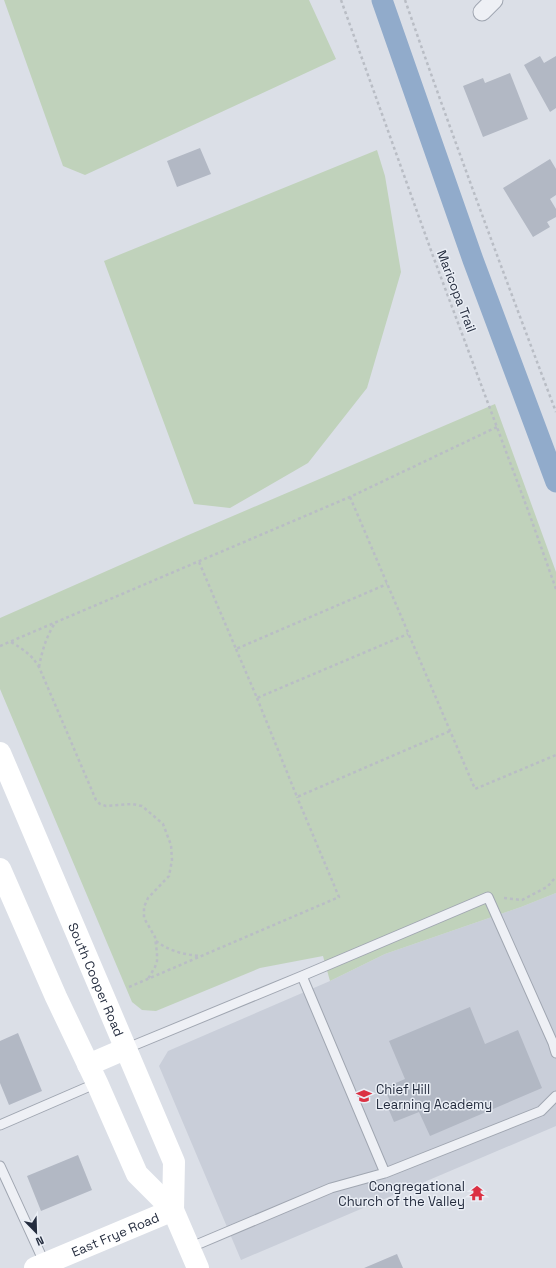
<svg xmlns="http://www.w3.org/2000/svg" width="556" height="1268" font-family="'Space Grotesk',sans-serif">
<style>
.built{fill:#c9ced9}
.green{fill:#c0d2bb}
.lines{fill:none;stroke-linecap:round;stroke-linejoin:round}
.canal{stroke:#91abcb;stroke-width:21}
.building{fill:#b2b8c4}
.lane-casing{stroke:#a0a6b1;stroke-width:11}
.street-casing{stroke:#a0a6b1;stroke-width:19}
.path{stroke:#b9bdc5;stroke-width:2.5;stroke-dasharray:3 3;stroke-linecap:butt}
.lane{stroke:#eef0f5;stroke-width:9}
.street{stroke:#eef0f5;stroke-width:17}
.secondary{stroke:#fff;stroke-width:22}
.labels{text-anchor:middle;stroke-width:3;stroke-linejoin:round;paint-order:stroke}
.street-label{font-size:13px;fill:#242c3e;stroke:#eaeef5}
.poi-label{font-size:13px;fill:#242c3e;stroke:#eaeef5;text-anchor:start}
</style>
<rect width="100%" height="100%" fill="#dbdfe7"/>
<!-- built -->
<path class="built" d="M556 893V1126L241 1260 159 1066 168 1051 330 981 385 954 521 907Z"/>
<!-- green -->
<path class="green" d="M4 0H309L336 59 85 175 63 166Z
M377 150 385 176 401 272 367 388 308 463 230 508 194 504 104 261Z
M495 404 556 572V893L521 907 385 954 330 981 323 956 260 968 156 1011 142 1010 132 1002 0 689V618L186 536Z"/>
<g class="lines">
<!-- canal -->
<path class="canal" d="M382 0 473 260 556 482"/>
</g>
<!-- building -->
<path class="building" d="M540 56 544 63 556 56V108L550 112 524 65Z
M510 73 528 119 483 137 463 86 483 78 485 83Z
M200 148 211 174 177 187 167 161Z
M550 159 556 169V195L550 199 556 209V217L547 222 550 227 533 237 503 188Z
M470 1007 485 1044 518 1030 542 1088 430 1136 419 1112 394 1122 386 1103 390 1101 384 1088 405 1079 389 1041Z
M18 1033 42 1091 9 1105 0 1083V1041Z
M78 1155 92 1190 41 1211 27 1176Z
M397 1254 403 1268H364Z"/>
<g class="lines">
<!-- lane casing -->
<g class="lane-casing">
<path id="lane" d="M302 976 385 1173
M125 1049 302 976 488 897 553 1043 556 1053
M0 1125 97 1083
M0 1166 45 1264
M189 1248 331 1188 385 1173 541 1111 556 1096"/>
</g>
<!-- street casing -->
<g class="street-casing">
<path id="street" d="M482 12 494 0"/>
</g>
<!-- path -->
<path class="path" d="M341 0 433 256 529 513 556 589
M405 0C453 138 504 275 556 412
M350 497 475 789 556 755
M199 562 236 649 387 584
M11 642C24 650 31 654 39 667L96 800 100 804 106 806 132 804 142 806 163 824 171 845 172 860 169 876 148 898 144 907V918L155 937 157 953V961L155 967 148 979
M0 646 352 496 497 427
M236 649 257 698 408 634
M39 667C42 651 46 637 55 623
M257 698 297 797 450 731
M504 898 522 900 547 887 556 877
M156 941C169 951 185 955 201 956
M129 987 339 897 297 797"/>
<!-- lane -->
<use href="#lane" class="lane"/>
<!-- street -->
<use href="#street" class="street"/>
<!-- secondary -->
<g class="secondary">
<path id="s1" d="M0 753 174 1162 173 1210"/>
<path d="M0 869 56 997 97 1083 137 1174 173 1210 198 1268"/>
<path d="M88 1065 125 1049"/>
<path id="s2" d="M35 1268 173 1210"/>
</g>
</g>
<!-- icons -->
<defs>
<g id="school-bare" transform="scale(1.2)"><path d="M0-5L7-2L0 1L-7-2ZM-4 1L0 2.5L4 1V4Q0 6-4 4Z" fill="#db3143" stroke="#eaeef5" stroke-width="2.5" paint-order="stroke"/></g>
<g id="temple-bare" transform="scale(1.2)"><path d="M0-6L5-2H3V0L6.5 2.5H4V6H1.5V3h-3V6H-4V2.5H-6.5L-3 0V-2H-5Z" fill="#db3143" stroke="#eaeef5" stroke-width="2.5" paint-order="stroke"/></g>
</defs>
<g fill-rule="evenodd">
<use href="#school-bare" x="364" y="1096"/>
<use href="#temple-bare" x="477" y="1193"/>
</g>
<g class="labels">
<!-- street labels -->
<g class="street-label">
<text transform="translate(457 291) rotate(69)" y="5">Maricopa Trail</text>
<text dy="5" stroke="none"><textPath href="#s1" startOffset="246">South Cooper Road</textPath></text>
<text dy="5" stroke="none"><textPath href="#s2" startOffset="87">East Frye Road</textPath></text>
</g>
<!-- poi labels -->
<g class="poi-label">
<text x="376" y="1094">Chief Hill<tspan x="376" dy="15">Learning Academy</tspan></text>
<text x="465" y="1191" text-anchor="end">Congregational<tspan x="465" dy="15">Church of the Valley</tspan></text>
</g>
</g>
<!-- north arrow -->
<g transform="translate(36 1232) rotate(157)" stroke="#eaeef5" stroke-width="3" paint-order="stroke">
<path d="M0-3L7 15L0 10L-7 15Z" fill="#242c3e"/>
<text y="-6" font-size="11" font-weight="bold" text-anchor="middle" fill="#242c3e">N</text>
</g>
</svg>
